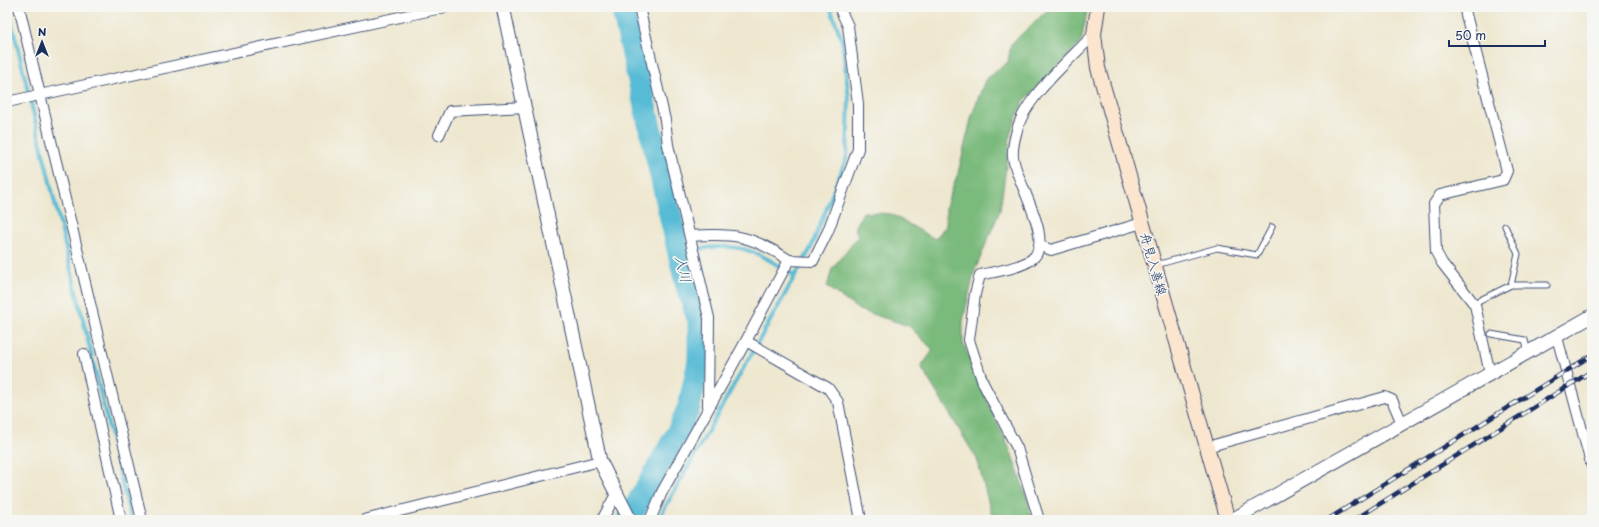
<svg xmlns="http://www.w3.org/2000/svg" width="1599" height="527" font-family="'Playpen Sans','Klee One',sans-serif">
<style>
.forest{fill:#7aba7b;stroke:#4a746c}
.lines{fill:none;stroke-linecap:round;stroke-linejoin:round}
.stream{stroke:#56bbd5;stroke-width:4}
.river{stroke:#56bbd5;stroke-width:23}
.service-casing{stroke:#3b4b6f;stroke-width:7}
.minor-casing{stroke:#3b4b6f;stroke-width:12}
.tertiary-casing{stroke:#3b4b6f;stroke-width:15}
.secondary-casing{stroke:#3b4b6f;stroke-width:16}
.service{stroke:#fff;stroke-width:5}
.minor{stroke:#fff;stroke-width:10}
.tertiary{stroke:#fff;stroke-width:13}
.secondary{stroke:#fbe5cf;stroke-width:14}
.rail-casing{stroke:#1b2f5e;stroke-width:4.5}
.rail{stroke:#f6f6f2;stroke-width:3;stroke-dasharray:9;stroke-linecap:butt}
.labels{text-anchor:middle;stroke-width:3.5;stroke-linejoin:round;paint-order:stroke}
.street-label{font-size:13px;fill:#1b2f5e;stroke:#f6f6f2}
.water-label{font-size:14px;font-style:italic;fill:#2d5982;stroke:#f6f6f2}
</style>
<rect width="100%" height="100%" fill="#f6f6f2"/>
<filter id="ink" filterUnits="userSpaceOnUse"><feTurbulence type="fractalNoise" baseFrequency=".025" numOctaves="2"/><feDisplacementMap in="SourceGraphic" scale="8" xChannelSelector="R" yChannelSelector="G"/><feConvolveMatrix kernelMatrix="1 2 1 2 8 2 1 2 1" color-interpolation-filters="sRGB"/></filter>
<filter id="wash" filterUnits="userSpaceOnUse"><feTurbulence type="fractalNoise" baseFrequency=".012" numOctaves="4" result="noise"/><feDisplacementMap in="SourceGraphic" scale="16" xChannelSelector="R" yChannelSelector="G"/><feGaussianBlur stdDeviation="0.9" result="paint"/><feColorMatrix in="noise" values="0 0 0 0 0 0 0 0 0 0 0 0 0 0 0 0 0 1.4 0 .05"/><feComposite in="paint" operator="in"/></filter>
<g filter="url(#wash)">
<rect width="100%" height="100%" fill="#eee7cf"/>
<!-- forest -->
<path class="forest" d="M1051 7H1088L1081 42 1023 102 1011 131 1000 210 974 273 963 321V343L982 390 1011 452 1028 501 1031 520H993L977 459 921 367 933 350 909 326 859 310 827 287 832 269 858 236 855 229 863 212 891 214 935 239 946 226V206L958 173 972 115 985 80 1008 62 1011 44Z"/>
<g class="lines">
<!-- stream -->
<path class="stream" d="M8 7 131 520
M679 253C735 241 748 245 795 276
M658 520 811 248 847 157 849 99 842 40 830 7"/>
<!-- river -->
<path class="river" d="M622 7 686 283 699 321V361L689 407 678 432 628 520"/>
</g>
</g>
<g filter="url(#ink)">
<g class="lines">
<!-- service casing -->
<g class="service-casing">
<path id="service" d="M1156 265 1217 248 1257 255 1272 227
M1511 285H1547
M1474 303 1511 285 1518 254 1505 226
M1491 334 1525 340 1528 352"/>
</g>
<!-- minor casing -->
<g class="minor-casing">
<path id="minor" d="M19 7 142 520
M639 7 665 120 668 145 709 318 708 405
M1464 7 1507 171 1503 180 1440 195 1434 204 1436 252 1442 263 1475 305 1490 374
M7 102 446 7
M439 135 450 111 525 107
M690 236C735 233 750 235 789 260
M1039 245 1051 250 1142 223
M1557 337 1592 467
M746 341 828 388 838 402 861 520
M84 354 121 520
M1207 447 1385 397 1392 400 1402 423
M364 520 600 461
M602 520 616 494
M650 520 662 492 746 341 789 260 813 261 828 231 858 149V104L848 26 839 7
M1039 520 1017 448 983 383 969 340 975 294 980 275C994 272 1021 268 1032 259 1056 240 1015 181 1013 157 1012 149 1015 137 1017 130 1025 97 1071 59 1094 34"/>
</g>
<!-- tertiary casing -->
<g class="tertiary-casing">
<path id="tertiary" d="M503 7 600 461 630 520
M1232 520 1592 316"/>
</g>
<!-- secondary casing -->
<g class="secondary-casing">
<path id="secondary" d="M1098 7 1094 34 1098 68 1228 520"/>
</g>
<!-- service -->
<use href="#service" class="service"/>
<!-- minor -->
<use href="#minor" class="minor"/>
<!-- tertiary -->
<use href="#tertiary" class="tertiary"/>
<!-- secondary -->
<use href="#secondary" class="secondary"/>
<!-- rail casing -->
<g class="rail-casing">
<path id="rail" d="M1327 520 1592 355
M1354 520 1592 371"/>
</g>
<!-- rail -->
<use href="#rail" class="rail"/>
</g>
</g>
<g class="labels">
<!-- street labels -->
<g class="street-label">
<text transform="translate(1154 264) rotate(74)" y="5">舟見入善線</text>
</g>
<!-- water labels -->
<g class="water-label">
<text transform="translate(683 269) rotate(76)" y="5">入川</text>
</g>
</g>
<!-- margin -->
<rect width="1599" height="527" fill="none" stroke="#f6f6f2" stroke-width="24"/>
<!-- north arrow -->
<g transform="translate(42 42)" stroke="#f6f6f2" stroke-width="3" paint-order="stroke">
<path d="M0-3L7 15L0 10L-7 15Z" fill="#1b2f5e"/>
<text y="-6" font-size="11" font-weight="bold" text-anchor="middle" fill="#1b2f5e">N</text>
</g>
<!-- scale -->
<path d="M1449 40v6h96v-6" fill="none" stroke="#1b2f5e" stroke-width="2"/>
<text x="1455" y="40" font-size="12" fill="#1b2f5e" stroke="#f6f6f2" stroke-width="3" paint-order="stroke">50 m</text>
</svg>
